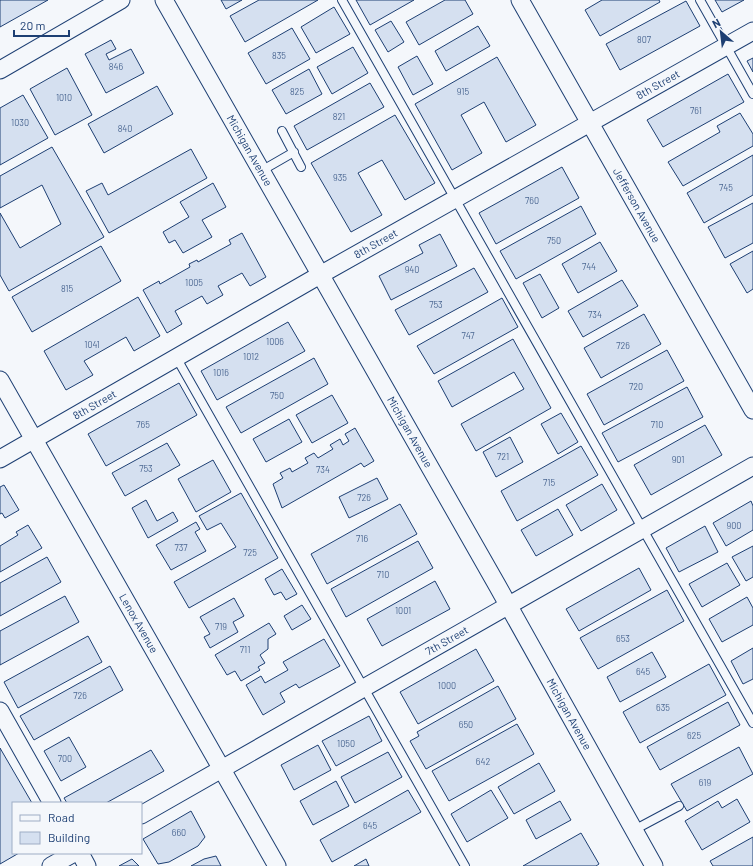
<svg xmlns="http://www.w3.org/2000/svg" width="753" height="866" font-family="Barlow,sans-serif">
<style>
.building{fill:#d5e0f0;stroke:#1d3f73}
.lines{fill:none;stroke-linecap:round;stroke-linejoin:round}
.lane-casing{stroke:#1d3f73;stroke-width:10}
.street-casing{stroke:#1d3f73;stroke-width:19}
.lane{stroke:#f4f7fb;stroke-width:8}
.street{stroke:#f4f7fb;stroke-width:17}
.labels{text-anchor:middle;stroke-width:3;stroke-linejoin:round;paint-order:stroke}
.number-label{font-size:9px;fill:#4b6792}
.street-label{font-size:11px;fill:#1d3f73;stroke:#f4f7fb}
</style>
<rect width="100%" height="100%" fill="#f4f7fb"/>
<!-- building -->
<path class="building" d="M0 0H48L0 27Z
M221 0H242L226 9Z
M259 0H318L245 42 230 16Z
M356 0H414L370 25Z
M445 0H465L473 14 419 45 406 22Z
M602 0H659L660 2 600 36 585 10Z
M715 0H744L722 12Z
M686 1 700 26 620 70 606 44Z
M334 7 350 34 316 53 301 27Z
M391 21 404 42 388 52 375 30Z
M478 26 490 46 446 71 435 51Z
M292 28 310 59 266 84 248 53Z
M111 40 116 49 106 54 109 60 131 49 144 73 106 93 85 54Z
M353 47 368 73 332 94 317 67Z
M417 56 433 84 413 95 398 67Z
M497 57 536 125 506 142 484 102 461 115 482 153 452 170 415 104Z
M753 58V72L747 61Z
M67 68 92 115 55 135 30 89Z
M309 69 322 94 286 114 272 90Z
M728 74 744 102 663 147 647 120Z
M370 83 384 107 307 150 294 126Z
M157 86 173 114 104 153 88 124Z
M23 95 48 138 0 165V108Z
M740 113 753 134V146L683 186 668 162 720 132 717 126Z
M395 115 435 183 405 200 382 160 358 173 382 215 351 232 311 163Z
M52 147 104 237 9 291 0 275V213L20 248 61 224 42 185 0 208V176Z
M191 149 207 178 109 233 86 191 102 183 108 195Z
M753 155V195L704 223 687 193Z
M562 167 579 198 496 244 479 213Z
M213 183 226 207 202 220 212 237 183 253 175 240 169 243 163 232 189 217 180 202Z
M753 203V243L725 258 708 227Z
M581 206 596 234 516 279 500 251Z
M242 233 266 277 250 286 242 273 218 286 223 295 207 304 202 296 175 311 182 324 167 333 143 290 159 281 160 284 190 267 189 264 197 260 198 262 231 244 229 240Z
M440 234 457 266 391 300 379 276 423 253 419 245Z
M600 242 617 271 578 293 562 264Z
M101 246 121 281 32 332 12 297Z
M753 251V289L747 293 730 264Z
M474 268 488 292 409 335 395 310Z
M540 274 559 308 542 318 523 283Z
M622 280 638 306 583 337 568 311Z
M138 297 160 336 134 351 126 337 84 361 93 375 66 390 44 351Z
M502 298 518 327 434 374 417 346Z
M644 314 661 344 601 378 584 348Z
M288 322 305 351 217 400 201 371Z
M513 339 551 408 476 451 461 424 524 389 514 372 452 407 438 381Z
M667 350 684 381 604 425 587 394Z
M314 358 328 384 241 433 226 407Z
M179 383 197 415 106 466 88 434Z
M687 387 703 417 618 462 602 433Z
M332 395 348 423 312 443 296 415Z
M561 413 578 442 558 454 541 424Z
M289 419 302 442 266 462 253 439Z
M705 425 722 455 651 495 634 465Z
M355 428 374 461 364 467 361 463 282 508 273 484 283 478 280 473 290 468 292 472 308 463 305 458 314 453 318 458 333 449 330 445 340 439 343 445 349 441 345 434Z
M510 437 523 462 496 477 483 452Z
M167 443 180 465 125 496 112 473Z
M581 446 598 475 517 521 501 491Z
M213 460 231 492 196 512 178 479Z
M377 478 388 499 349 518 339 497Z
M602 484 617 510 581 531 566 505Z
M4 485 19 510 5 518 2 513 0 514V487Z
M241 493 278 558 189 608 174 582 236 547 221 523 207 530 199 516Z
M146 500 157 521 173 512 178 521 148 538 132 508Z
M751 501 753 506V530L726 546 713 523Z
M400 504 417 534 327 584 311 554Z
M558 509 573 535 536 556 521 530Z
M196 522 200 529 195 532 206 551 171 570 156 545Z
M28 525 42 548 0 572V546L18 535 16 532Z
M705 526 718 552 679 572 666 548Z
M418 541 433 568 346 617 331 589Z
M753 546V577L746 581 732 557Z
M47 557 61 582 0 616V583Z
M727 563 740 585 702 607 689 584Z
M639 568 651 590 579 631 566 609Z
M282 569 297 594 286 600 281 592 274 595 265 579Z
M435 581 450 609 382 646 367 619Z
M667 590 684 621 598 669 580 638Z
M65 596 79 622 0 665V631Z
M747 597 753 608V625L722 642 709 619Z
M234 598 244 616 233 622 238 632 210 648 204 637 210 634 200 617Z
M302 605 311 619 292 630 284 616Z
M269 623 276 634 268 639V649L260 655 265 663 258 667 260 670 241 681 235 671 227 675 215 655Z
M88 636 102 662 18 708 4 682Z
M324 639 340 666 299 688 296 684 280 693 285 702 263 715 246 685 261 676 265 683 288 670 283 662Z
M753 648V679L743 684 731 661Z
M476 649 494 681 418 724 400 692Z
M652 652 666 677 620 702 607 677Z
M709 664 726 695 640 743 623 712Z
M110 666 123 690 34 740 20 716Z
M498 686 516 719 426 769 410 741 419 736 417 732Z
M728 702 740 725 660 770 647 747Z
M369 716 382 741 336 766 322 741Z
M517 724 534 754 449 801 432 771Z
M69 737 86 767 61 781 44 751Z
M318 745 331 770 294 790 281 765Z
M739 747 753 774 687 811 671 784Z
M0 748 32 803H13V853H19L0 864Z
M151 750 164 771 106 803H67L64 798Z
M388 752 402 777 355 803 341 777Z
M539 763 555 791 514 814 498 787Z
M336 781 349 806 313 825 300 801Z
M408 790 421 812 332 862 320 840Z
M491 790 508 818 467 842 451 814Z
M737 799 750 822 702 850 685 821 718 801 722 808Z
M560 801 571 820 536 839 526 820Z
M191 811 205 837 198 846 169 862 158 864 143 839Z
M581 833 599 864 596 866H523Z
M753 837V866H713L710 861Z
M216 856 221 866H191L204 859Z
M132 859 139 866H119Z
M366 859 369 866H354Z"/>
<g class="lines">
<!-- lane casing -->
<g class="lane-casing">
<path id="lane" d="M342 0 753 723
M700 0 753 94
M282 131 301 167
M261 171 294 152
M176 357 465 866
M634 830 679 806"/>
</g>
<!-- street casing -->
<g class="street-casing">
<g id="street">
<path id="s1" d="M164 0 497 585 654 866"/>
<path id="s2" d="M520 0 753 410"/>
<path d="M0 70 121 0"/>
<path id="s3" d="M0 380 277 866"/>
<path id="s4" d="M0 459 320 275 753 31"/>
<path d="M0 711 52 803"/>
<path id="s5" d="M141 815 753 466"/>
<path d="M80 853 87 866"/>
<path d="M51 866 74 853"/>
</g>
</g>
<!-- lane -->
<use href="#lane" class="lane"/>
<!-- street -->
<use href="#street" class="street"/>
</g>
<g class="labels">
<!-- number labels -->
<g class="number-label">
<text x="644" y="43">807</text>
<text x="279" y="59">835</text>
<text x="116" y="70">846</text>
<text x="297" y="95">825</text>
<text x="463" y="95">915</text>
<text x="64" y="101">1010</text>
<text x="696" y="114">761</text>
<text x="339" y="120">821</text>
<text x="20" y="126">1030</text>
<text x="125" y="132">840</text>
<text x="340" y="181">935</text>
<text x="726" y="191">745</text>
<text x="532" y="204">760</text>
<text x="554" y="244">750</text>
<text x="589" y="270">744</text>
<text x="412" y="273">940</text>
<text x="194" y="286">1005</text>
<text x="67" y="292">815</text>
<text x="436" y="308">753</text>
<text x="595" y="318">734</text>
<text x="468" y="339">747</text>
<text x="275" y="345">1006</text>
<text x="92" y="348">1041</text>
<text x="623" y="349">726</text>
<text x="251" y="360">1012</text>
<text x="221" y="376">1016</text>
<text x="636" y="390">720</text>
<text x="277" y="399">750</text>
<text x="143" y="428">765</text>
<text x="657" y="428">710</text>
<text x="503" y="460">721</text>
<text x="678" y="463">901</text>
<text x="146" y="472">753</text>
<text x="323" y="473">734</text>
<text x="549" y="486">715</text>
<text x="364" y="501">726</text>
<text x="734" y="529">900</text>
<text x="362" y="542">716</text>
<text x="181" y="551">737</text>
<text x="250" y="556">725</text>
<text x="383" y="578">710</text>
<text x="403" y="614">1001</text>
<text x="221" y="630">719</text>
<text x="623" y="642">653</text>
<text x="245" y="653">711</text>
<text x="643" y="675">645</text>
<text x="447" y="689">1000</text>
<text x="80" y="699">726</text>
<text x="663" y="711">635</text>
<text x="466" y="728">650</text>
<text x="694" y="739">625</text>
<text x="346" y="747">1050</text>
<text x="65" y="762">700</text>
<text x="483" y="765">642</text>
<text x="705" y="786">619</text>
<text x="370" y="829">645</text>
<text x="179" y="836">660</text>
</g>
<!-- street labels -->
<g class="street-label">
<text dy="4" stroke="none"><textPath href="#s4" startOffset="757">8th Street</textPath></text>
<text dy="4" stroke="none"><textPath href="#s1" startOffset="173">Michigan Avenue</textPath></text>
<text dy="4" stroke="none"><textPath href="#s2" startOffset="236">Jefferson Avenue</textPath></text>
<text dy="4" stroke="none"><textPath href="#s4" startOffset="433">8th Street</textPath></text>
<text dy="4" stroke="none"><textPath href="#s4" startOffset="109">8th Street</textPath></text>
<text dy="4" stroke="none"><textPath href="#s1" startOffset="497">Michigan Avenue</textPath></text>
<text dy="4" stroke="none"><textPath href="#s3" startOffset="280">Lenox Avenue</textPath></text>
<text dy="4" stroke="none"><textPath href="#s5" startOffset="352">7th Street</textPath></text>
<text dy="4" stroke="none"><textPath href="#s1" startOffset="821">Michigan Avenue</textPath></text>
</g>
</g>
<!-- legend -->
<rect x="12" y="802" width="130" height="52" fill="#f4f7fb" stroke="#9eadc5"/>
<rect x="20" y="815" width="20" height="6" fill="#f4f7fb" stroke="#9eadc5"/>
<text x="48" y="822" font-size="12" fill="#1d3f73">Road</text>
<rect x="20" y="832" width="20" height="12" fill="#d5e0f0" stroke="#9eadc5"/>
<text x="48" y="842" font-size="12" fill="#1d3f73">Building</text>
<!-- north arrow -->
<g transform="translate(721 32) rotate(332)" stroke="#f4f7fb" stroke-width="3" paint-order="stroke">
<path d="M0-3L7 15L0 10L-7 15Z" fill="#1d3f73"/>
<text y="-6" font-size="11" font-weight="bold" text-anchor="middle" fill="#1d3f73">N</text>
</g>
<!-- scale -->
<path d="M14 30v6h55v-6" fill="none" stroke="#1d3f73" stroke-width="2"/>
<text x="20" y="30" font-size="12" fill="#1d3f73" stroke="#f4f7fb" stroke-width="3" paint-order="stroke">20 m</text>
</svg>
